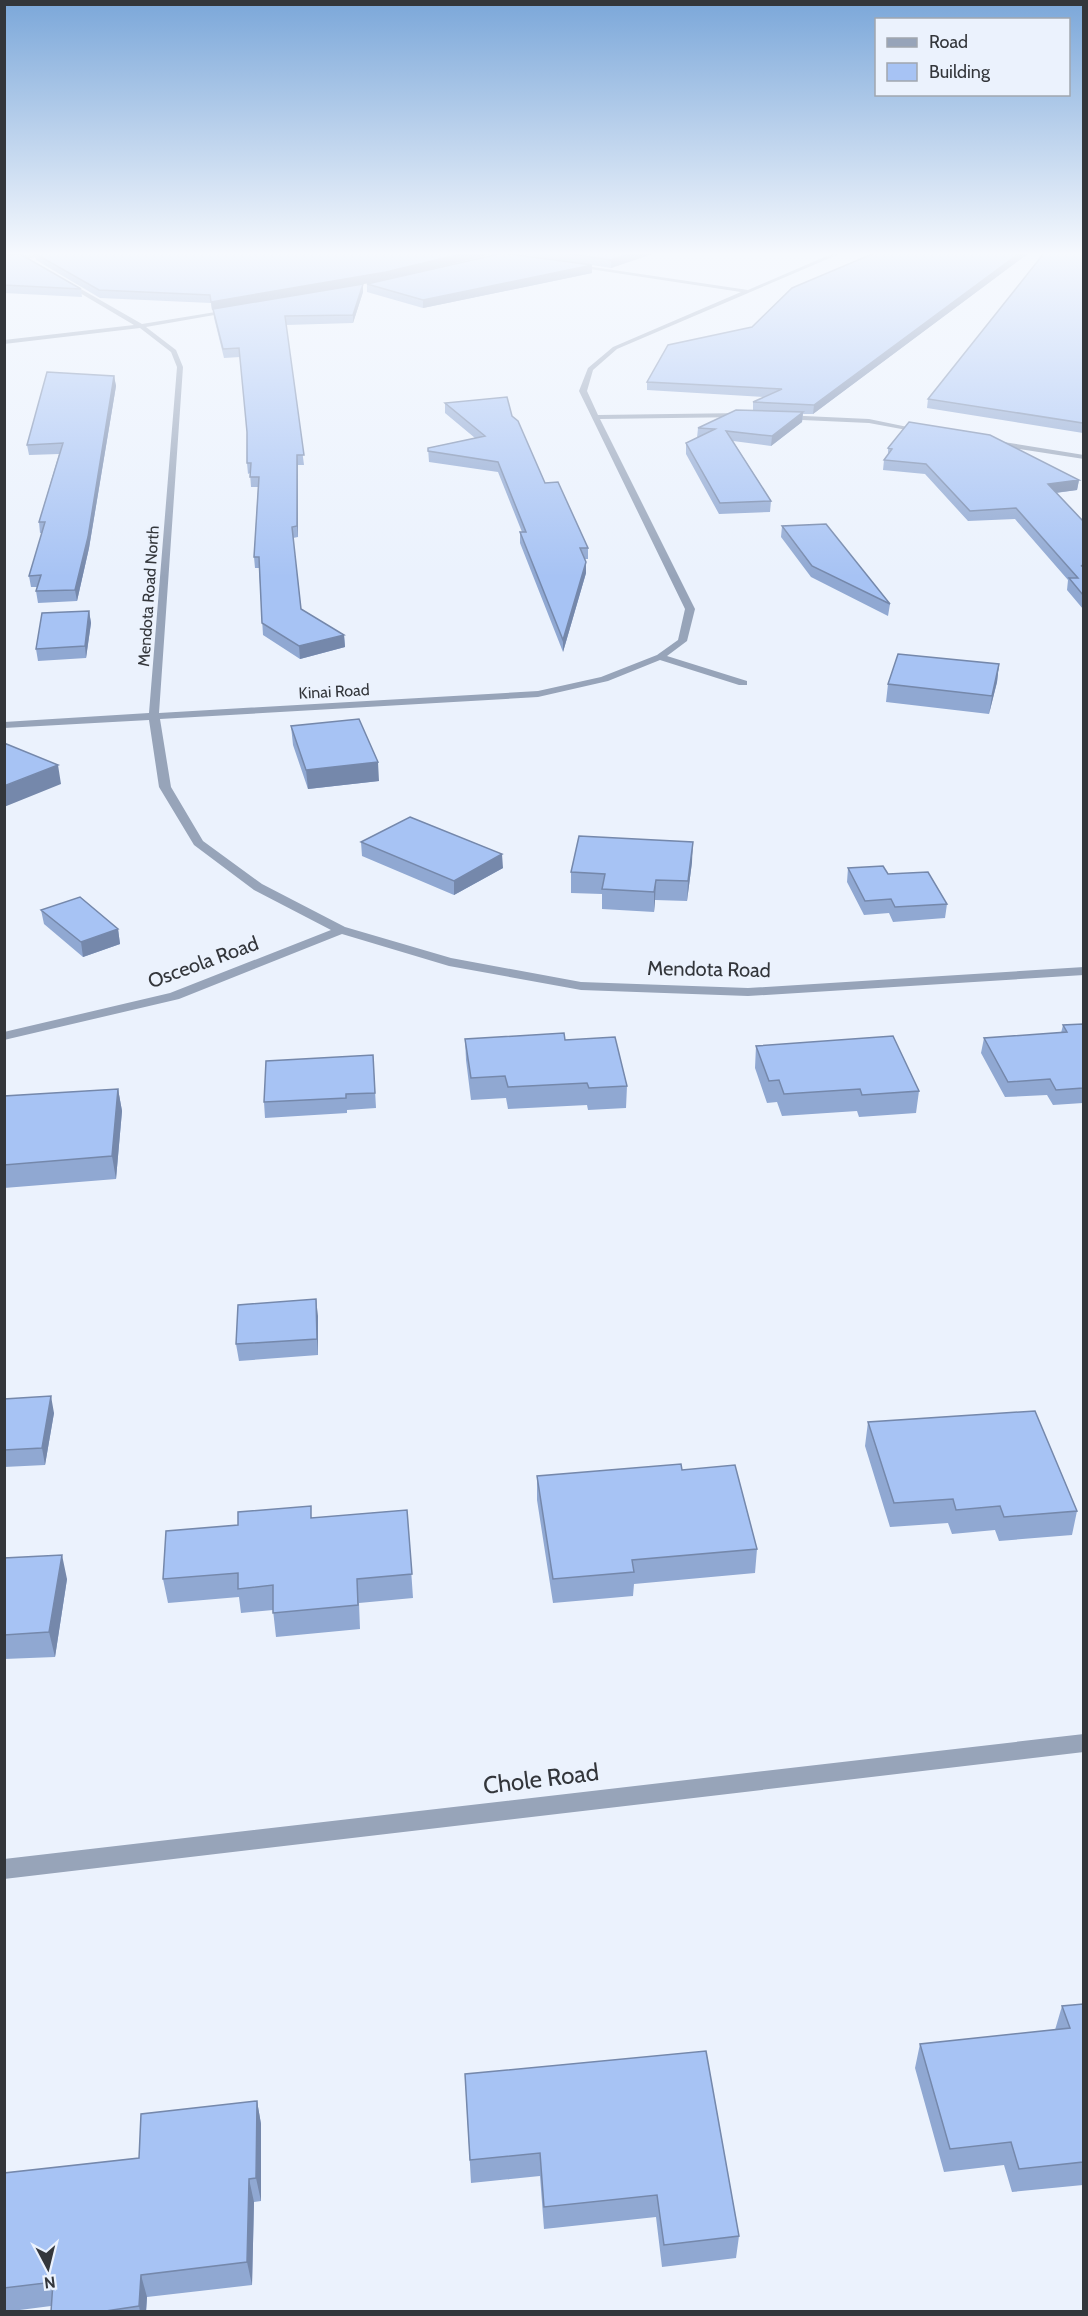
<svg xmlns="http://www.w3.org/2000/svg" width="1088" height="2316" font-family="Cabin,sans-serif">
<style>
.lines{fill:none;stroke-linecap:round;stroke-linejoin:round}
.street{fill:#97a4b9;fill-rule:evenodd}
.wall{fill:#90a8d2}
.shaded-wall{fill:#7588ab}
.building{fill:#a7c3f4;stroke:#7588ab;stroke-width:1.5}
.labels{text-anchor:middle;stroke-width:4.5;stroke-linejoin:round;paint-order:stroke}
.far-street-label{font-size:16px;fill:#33363b;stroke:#ebf2fd}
.street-label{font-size:20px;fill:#33363b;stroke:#ebf2fd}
.near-street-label{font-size:24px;fill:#33363b;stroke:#ebf2fd}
</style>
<rect width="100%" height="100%" fill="#ebf2fd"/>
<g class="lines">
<!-- street -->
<path class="street" d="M50 252H69L4 262V258Z
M836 252H844L617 349 593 370 587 391 598 415 744 413 748 415 744 417 600 419 695 609 687 641 667 656 747 681V685H739L660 660 608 681 538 697 160 719 171 787 203 841 262 884 345 927 451 958 581 982 748 988 1084 967V975L748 996 581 990 449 966 342 934 179 999 4 1040V1032L170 993 331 930 254 890 194 845 159 787 149 720 4 728V722L149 713 177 367 171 352 140 328 4 344V340L134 325 63 283V281H67L142 324 234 309 237 311 146 327 176 350 183 367 159 713 538 691 601 677 657 655 678 640 685 609 579 391 588 368 613 347 741 292 570 266 573 264 748 290Z
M783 415 869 419 927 431 923 433 869 423 780 419Z
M991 440 1084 455V459L988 444 987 442Z
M1084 1734V1752L4 1879V1859Z"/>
</g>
<!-- wall -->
<path class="wall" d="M4 252H500L418 272 592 273 423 308 367 292V284L379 281 320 291 363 284V292L353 323 286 325 304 465H298V537L293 538 301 609 344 635 345 647 300 659 263 635 259 568H255L254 557 258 487H251L250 473 248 474 247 463V432L240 357 224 358 214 318 213 309 212 310 211 303 100 298 36 260 34 253 21 254 81 289 82 297 4 293Z
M507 252H658L611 268Z
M877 252H1030L813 414H803L802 422 771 446 733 441 771 501 770 512 719 514 686 454V443L698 438H697L698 428 753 410V402L764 397 647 390V382L752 327Z
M1083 252V433L927 408 928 399Z
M114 376 116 386 89 548 77 601 38 603 36 591 37 587H31L29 576 42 533H40L39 522 59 454 29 455 27 445Z
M445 403 512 416 545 483 588 548V559H585L586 573 563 652 520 543V532H522L498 472 429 462 428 448 475 438 445 413Z
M888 448 1079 480 1077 490 1056 493 1083 521V609L1067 590 1068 580 1015 519 968 521 925 474 883 470 884 460 888 455Z
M782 526 890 604 888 616 811 577 781 537Z
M89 611 91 623 86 658 38 661 36 649Z
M999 664 997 682 989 714 886 702 888 684Z
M291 726 379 781 308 789 293 745Z
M361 842 503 868 454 895 362 856Z
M692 862 687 901 655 900 654 912 602 909V894L571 893V872Z
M848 868 888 874 947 904 945 918 893 922 889 913 864 915 847 882Z
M41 910 118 929 120 944 83 957 44 924Z
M1083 1024V1103L1053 1105 1047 1095 1005 1097 981 1053 984 1038 1061 1033 1063 1025Z
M465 1039 565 1040 627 1086 626 1108 588 1110 587 1105 508 1109 506 1098 471 1100 466 1060Z
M756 1046 919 1091 916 1113 859 1117 857 1111 782 1116 777 1102 767 1103 755 1068Z
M373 1055 376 1108 347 1110V1113L265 1118 264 1102Z
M118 1089 122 1111 116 1179 4 1188V1092L5 1096Z
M318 1316V1355L239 1361 236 1344Z
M4 1399 54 1413 45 1465 4 1467Z
M868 1422 1077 1511 1072 1535 999 1541 995 1530 952 1534 948 1523 890 1527 865 1446Z
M682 1470 757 1549 755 1573 634 1584 633 1596 553 1603 537 1500V1476Z
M407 1510 413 1598 359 1603 360 1629 276 1637 273 1610 241 1613 239 1597 168 1603 163 1579 312 1518Z
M4 1558 67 1579 55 1657 4 1659Z
M1083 2004V2185L1012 2192 1004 2165 944 2172 915 2068 920 2044 1055 2030 1062 2006Z
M465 2074 739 2236 736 2258 662 2267 656 2217 544 2229 540 2176 471 2183Z
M257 2101 261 2124V2201L254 2202 252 2285 147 2297 146 2312H51V2306L4 2312V2173L139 2158Z"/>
<!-- shaded-wall -->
<path class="shaded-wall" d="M4 252H40L4 256Z
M469 252H500L387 280 212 310 211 302Z
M635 252H658L611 268V260Z
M1021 252H1030L813 414 814 405Z
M592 265V273L423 308V300Z
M363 284V292L353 323V315Z
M114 376 116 386 89 548 77 601 75 590Z
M803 412 802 422 771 446 772 436Z
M297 455 298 465V537L297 526Z
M1079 480 1077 490 1046 494 1048 484Z
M586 562V573L563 652V640Z
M89 611 91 623 86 658 85 646Z
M344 635 345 647 300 659 299 646Z
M999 664 997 682 989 714 992 696Z
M378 762 379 781 308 789 306 770Z
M58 765 61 784 4 807V786Z
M693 842 692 862 687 901 688 881Z
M502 854 503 868 454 895V881Z
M656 880 655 900 654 912V892Z
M118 929 120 944 83 957 81 942Z
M118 1089 122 1111 116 1179 112 1156Z
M316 1299 318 1316V1355L317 1339Z
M51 1396 54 1413 45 1465 42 1448Z
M62 1555 67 1579 55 1657 49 1632Z
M257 2101 261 2124V2201L256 2178Z
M249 2179 254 2202 252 2285 247 2262Z
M141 2275 147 2297 146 2312H140L139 2306Z"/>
<!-- building -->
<path class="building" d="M469 252 386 272 211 302 210 295 99 290 34 253Z
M559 252H635L611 260Z
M877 252H1021L814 405 753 402 782 389 647 382 668 345 752 327 792 288Z
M1045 252H1083V423L928 399Z
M503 253 592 265 423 300 367 284Z
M20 254 81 289 4 285V256Z
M363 284 353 315 285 316 304 455H297V526L292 527 301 609 344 635 299 646 262 623 259 557H254L259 477H250L251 463H247V432L239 348 223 349 213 309Z
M47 372 114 376 88 537 75 590 36 591 41 575 29 576 45 522H39L63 443 27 445Z
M507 397 512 416 518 421 545 483 558 482 588 548H580L586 562 563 640 520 532H526L498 462 428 451V448L485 436 445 403Z
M736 410 803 412 772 436 726 431 771 501 720 503 686 443 715 429 698 428Z
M909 422 990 435 1079 480 1048 484 1083 521V565L1081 566H1083V595L1069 578H1078L1016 508 970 511 926 464 884 460 892 449 888 448Z
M826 524 890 604 812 566 782 526Z
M89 611 85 646 36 649 42 613Z
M898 654 999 664 992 696 888 684Z
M359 719 378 762 306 770 291 726Z
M4 743 58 765 4 786Z
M410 817 502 854 454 881 361 842Z
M579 836 693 842 688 881 656 880 654 892 602 889 605 874 571 872Z
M883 866 888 874 928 872 947 904 895 907 891 899 865 901 848 868Z
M80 897 118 929 81 942 41 910Z
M1083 1024V1088L1056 1090 1050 1079 1008 1082 984 1038 1067 1032 1063 1025Z
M564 1033 565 1040 615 1037 627 1086 589 1088 587 1083 508 1087 505 1076 471 1078 465 1039Z
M893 1036 919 1091 862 1095 860 1089 784 1094 779 1080 769 1081 756 1046Z
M373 1055 375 1093 346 1094V1098L264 1102 266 1061Z
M118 1089 112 1156 4 1165V1096Z
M316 1299 317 1339 236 1344 238 1305Z
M51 1396 42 1448 4 1450V1399Z
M1035 1411 1077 1511 1004 1517 1000 1506 956 1510 953 1499 894 1503 868 1422Z
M681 1464 682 1470 735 1465 757 1549 632 1560 634 1572 553 1579 537 1476Z
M311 1506V1518L407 1510 412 1574 357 1579 358 1605 273 1613V1585L238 1589V1573L163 1579 166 1531 238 1525V1512Z
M62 1555 49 1632 4 1635V1558Z
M1083 2004V2162L1019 2169 1011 2142 950 2149 920 2044 1070 2028 1062 2006Z
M706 2051 739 2236 664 2245 657 2195 544 2207 540 2153 470 2160 465 2074Z
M257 2101 256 2178 249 2179 247 2262 141 2275 139 2306 99 2312H51L53 2282 4 2288V2173L139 2158 141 2114Z"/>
<!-- sky -->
<linearGradient id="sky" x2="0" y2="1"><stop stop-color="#7ba7d9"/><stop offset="0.44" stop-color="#f6f9fe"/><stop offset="1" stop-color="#f6f9fe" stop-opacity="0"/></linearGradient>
<rect width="1088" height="577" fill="url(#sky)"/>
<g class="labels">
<!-- far-street labels -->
<g class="far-street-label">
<text transform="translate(148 596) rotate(-86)" y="6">Mendota Road North</text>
<text transform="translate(334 691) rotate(-3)" y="6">Kinai Road</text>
</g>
<!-- street labels -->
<g class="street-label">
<text transform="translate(203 962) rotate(-20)" y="7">Osceola Road</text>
<text transform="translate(709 969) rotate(1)" y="7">Mendota Road</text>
</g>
<!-- near-street labels -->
<g class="near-street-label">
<text transform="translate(541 1779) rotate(-7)" y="8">Chole Road</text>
</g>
</g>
<!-- border -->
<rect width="1088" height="2316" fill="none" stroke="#33363b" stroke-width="12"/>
<!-- legend -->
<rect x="875" y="18" width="195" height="78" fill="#ebf2fd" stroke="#a1a7af" stroke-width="1.5"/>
<rect x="887" y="38" width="30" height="9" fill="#97a4b9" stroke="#a1a7af" stroke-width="1.5"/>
<text x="929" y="48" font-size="18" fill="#33363b">Road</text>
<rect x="887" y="63" width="30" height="18" fill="#a7c3f4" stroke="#a1a7af" stroke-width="1.5"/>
<text x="929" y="78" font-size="18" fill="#33363b">Building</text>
<!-- north arrow -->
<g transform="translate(48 2268) rotate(173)" stroke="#ebf2fd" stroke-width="4.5" paint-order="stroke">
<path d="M0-4.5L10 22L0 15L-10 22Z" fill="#33363b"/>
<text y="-9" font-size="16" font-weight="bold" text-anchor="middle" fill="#33363b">N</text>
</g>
</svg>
